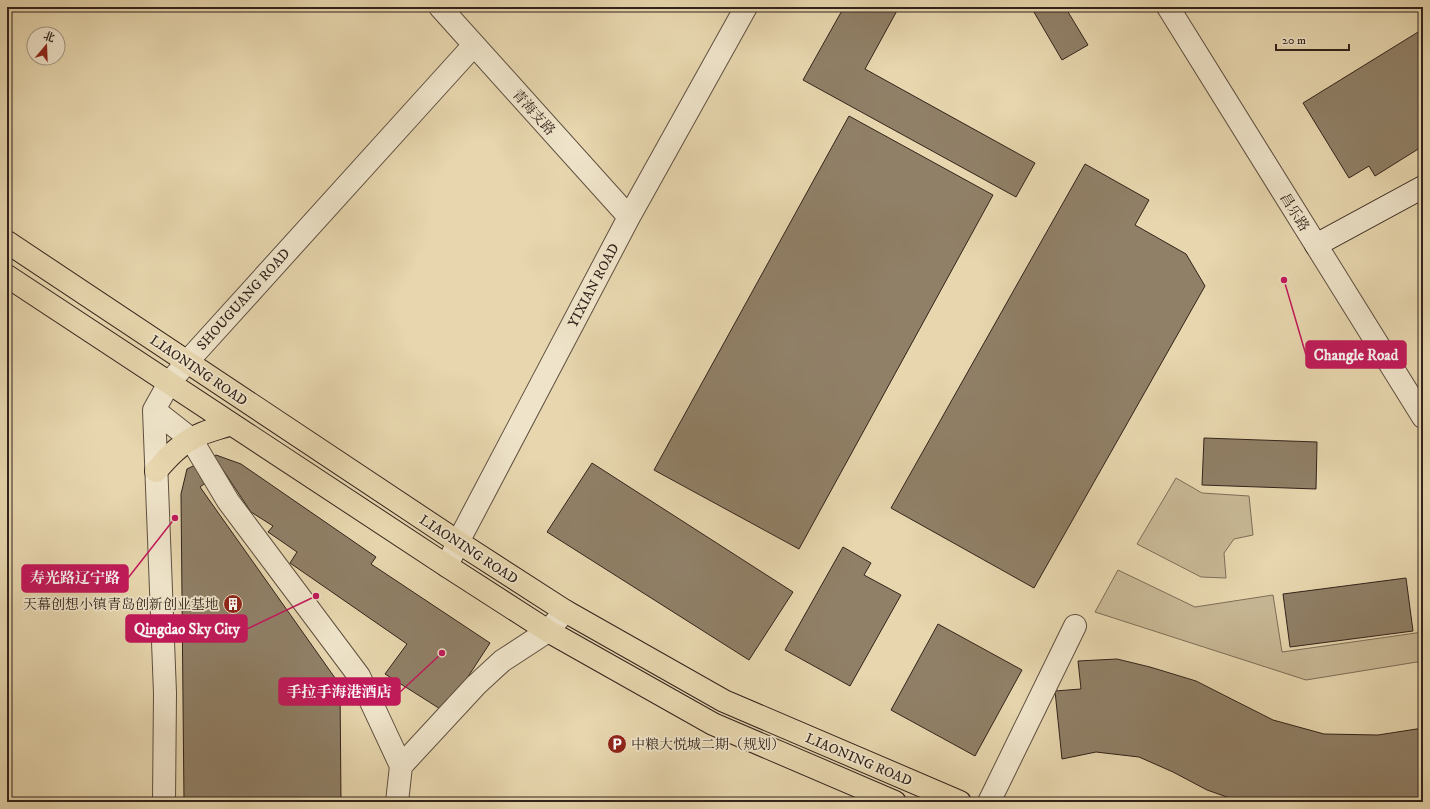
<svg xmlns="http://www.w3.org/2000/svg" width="1430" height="809" font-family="'IM FELL DW Pica','Noto Serif SC',serif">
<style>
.green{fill:#c8b895;stroke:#7d6e58}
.building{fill:#908067;stroke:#32231b}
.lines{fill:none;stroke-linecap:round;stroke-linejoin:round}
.street-casing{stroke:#5f5040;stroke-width:24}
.secondary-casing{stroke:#32231b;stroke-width:24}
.primary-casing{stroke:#32231b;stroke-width:24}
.street{stroke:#efe4ca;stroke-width:22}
.secondary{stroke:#efe4ca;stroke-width:22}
.primary{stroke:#e7d6ae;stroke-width:22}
.labels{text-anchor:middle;stroke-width:3.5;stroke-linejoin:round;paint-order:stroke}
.street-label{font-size:14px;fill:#32231b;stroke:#efe4ca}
.poi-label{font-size:14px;fill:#32231b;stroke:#efe4ca;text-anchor:end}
.leader{fill:none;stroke:#c2185b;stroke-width:1.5}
.callout-dot{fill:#c2185b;stroke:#efe4ca;stroke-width:1.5}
.callout{fill:#c2185b;stroke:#c2185b;stroke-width:1.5}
.callout-label{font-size:15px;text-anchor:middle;font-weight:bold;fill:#fff}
</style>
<rect width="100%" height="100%" fill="#e7d6ae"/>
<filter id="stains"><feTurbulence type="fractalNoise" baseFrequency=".005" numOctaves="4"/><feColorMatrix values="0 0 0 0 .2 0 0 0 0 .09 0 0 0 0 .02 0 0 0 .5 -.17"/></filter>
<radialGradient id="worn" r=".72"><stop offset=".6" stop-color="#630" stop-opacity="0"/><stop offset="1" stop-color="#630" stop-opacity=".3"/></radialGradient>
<!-- green -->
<path class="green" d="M1176 478 1202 493 1249 496 1253 535 1234 539 1224 553 1226 578 1201 577 1137 544Z
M1118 570 1195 607 1273 595 1282 652 1423 632V661L1306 680 1095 612Z"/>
<!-- building -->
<path class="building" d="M844 7H899L865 69 1035 163 1016 197 803 80Z
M1031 7H1065L1088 45 1062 60Z
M1423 29V146L1375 176 1369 166 1349 178 1303 103Z
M849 116 993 195 799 549 654 470Z
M1085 164 1149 200 1135 225 1186 254 1205 286 1034 588 891 508Z
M1204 438 1317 442 1316 489 1202 485Z
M216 455 241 464 376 557 371 564 490 643 445 712 385 674 407 644 290 563 297 552 268 532 273 526 251 512 223 470 200 487 340 685 341 802H184L181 494 187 469Z
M592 463 793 592 749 660 547 532Z
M843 547 871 563 864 575 901 595 850 686 785 650Z
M1406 578 1413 631 1290 647 1283 594Z
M938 624 1022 670 975 756 891 710Z
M1117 659 1150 667 1196 681 1273 720 1324 734 1378 735 1423 728V802H1241L1207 790 1173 772 1139 757 1096 752 1062 759 1055 691 1081 689 1078 661Z"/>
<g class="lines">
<!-- street casing -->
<g class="street-casing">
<path id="street" d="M440 7 629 217
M1168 7 1423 417
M154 410 191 439 228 501 359 676 401 766 476 685 502 661 548 631 565 611
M447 566 458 542 629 217 746 7
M164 802 165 693 154 410 169 383 187 362 474 45
M397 802 401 766
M989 802 1075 626"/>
</g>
<!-- secondary casing -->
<g class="secondary-casing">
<path id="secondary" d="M1316 245 1423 187"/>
</g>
<!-- primary casing -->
<g class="primary-casing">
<path id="primary" d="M7 242 458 542 565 611 724 701 960 802
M7 276 447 566 548 631 713 724 895 802
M156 471C168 457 181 443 199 435 209 430 221 428 231 424"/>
</g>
<!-- street -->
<use href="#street" class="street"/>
<!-- secondary -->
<use href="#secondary" class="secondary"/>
<!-- primary -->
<use href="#primary" class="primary"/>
</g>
<!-- icons -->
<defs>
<g id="building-disc" transform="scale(1)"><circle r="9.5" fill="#8f2418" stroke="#efe4ca"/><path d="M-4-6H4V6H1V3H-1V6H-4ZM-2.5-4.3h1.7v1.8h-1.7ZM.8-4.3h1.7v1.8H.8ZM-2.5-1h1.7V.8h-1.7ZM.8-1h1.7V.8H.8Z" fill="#fff"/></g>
<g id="parking-disc" transform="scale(1)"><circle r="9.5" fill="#8f2418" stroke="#efe4ca"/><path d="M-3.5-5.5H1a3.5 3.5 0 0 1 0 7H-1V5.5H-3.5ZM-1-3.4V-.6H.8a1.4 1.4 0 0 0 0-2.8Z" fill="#fff"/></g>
</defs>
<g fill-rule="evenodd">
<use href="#building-disc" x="233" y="604"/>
<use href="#parking-disc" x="617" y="744"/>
</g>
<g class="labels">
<!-- street labels -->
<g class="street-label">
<text transform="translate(534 112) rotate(48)" y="5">青海支路</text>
<text transform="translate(1295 212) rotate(58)" y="5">昌乐路</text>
<text transform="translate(593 285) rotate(-62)" y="5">YIXIAN ROAD</text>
<text transform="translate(243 299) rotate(-48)" y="5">SHOUGUANG ROAD</text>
<text transform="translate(199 370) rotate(34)" y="5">LIAONING ROAD</text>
<text transform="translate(469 549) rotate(33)" y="5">LIAONING ROAD</text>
<text transform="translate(859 759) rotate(23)" y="5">LIAONING ROAD</text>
</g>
<!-- poi labels -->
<g class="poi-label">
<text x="219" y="609">天幕创想小镇青岛创新创业基地</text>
<text x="631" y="749" text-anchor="start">中粮大悦城二期（规划）</text>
</g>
</g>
<!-- callouts -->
<path class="leader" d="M1284 280L1306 355M175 518L128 578M316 596L247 629M442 653L400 692"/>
<g class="callout-dot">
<circle cx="1284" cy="280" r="4"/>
<circle cx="175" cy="518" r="4"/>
<circle cx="316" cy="596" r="4"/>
<circle cx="442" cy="653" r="4"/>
</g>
<g class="callout">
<rect x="1306" y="341" width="100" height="27" rx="4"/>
<rect x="22" y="565" width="106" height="27" rx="4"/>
<rect x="126" y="615" width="121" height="27" rx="4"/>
<rect x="279" y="678" width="121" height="27" rx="4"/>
</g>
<g class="callout-label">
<text x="1356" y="360">Changle Road</text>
<text x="75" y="583">寿光路辽宁路</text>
<text x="187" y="634">Qingdao Sky City</text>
<text x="339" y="697">手拉手海港酒店</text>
</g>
<!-- margin -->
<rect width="1430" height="809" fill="none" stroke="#e7d6ae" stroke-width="24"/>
<rect x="8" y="8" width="1414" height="793" fill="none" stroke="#32231b" stroke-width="2"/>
<rect x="12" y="12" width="1406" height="785" fill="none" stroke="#32231b"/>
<!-- north arrow -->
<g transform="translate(46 46) rotate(19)"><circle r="19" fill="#efe4ca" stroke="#a39784"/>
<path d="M0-3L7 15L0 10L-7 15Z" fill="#8f2418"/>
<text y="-6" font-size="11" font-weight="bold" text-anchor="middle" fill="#32231b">北</text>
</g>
<!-- scale -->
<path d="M1276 44v6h73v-6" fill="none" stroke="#32231b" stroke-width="2"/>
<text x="1282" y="44" font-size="12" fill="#32231b" stroke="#efe4ca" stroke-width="3" paint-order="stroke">20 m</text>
<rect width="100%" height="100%" filter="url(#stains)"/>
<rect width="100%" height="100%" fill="url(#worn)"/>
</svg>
